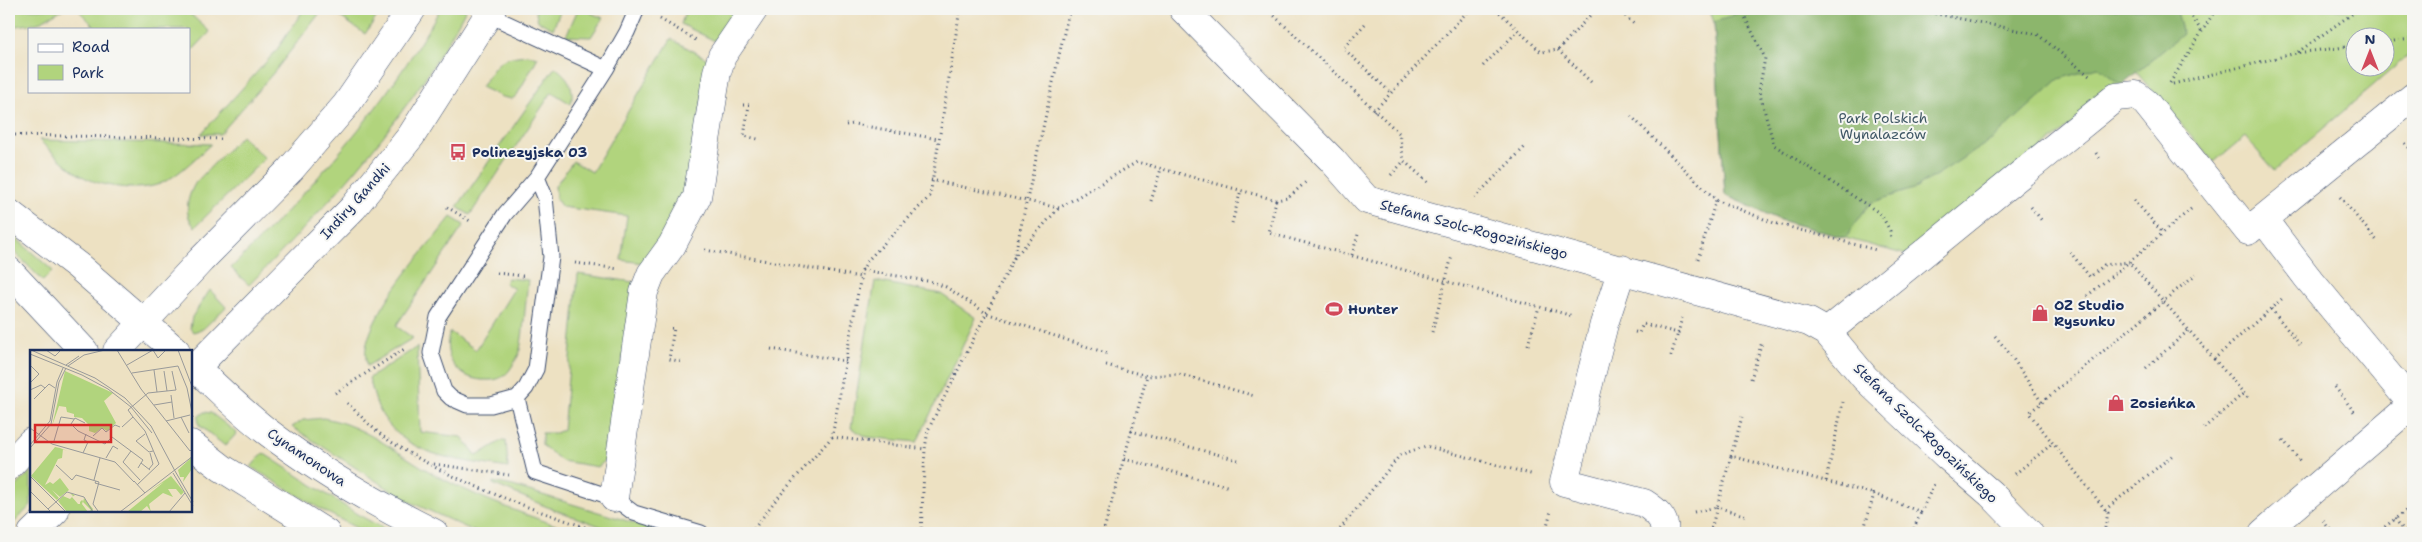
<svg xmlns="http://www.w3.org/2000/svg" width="2422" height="542" font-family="'Shantell Sans',sans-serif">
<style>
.green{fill:#b1d47d;stroke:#66826e;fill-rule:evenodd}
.forest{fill:#8cb66c;stroke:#547265}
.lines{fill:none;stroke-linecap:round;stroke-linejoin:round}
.service-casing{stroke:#3a4a6d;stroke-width:17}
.minor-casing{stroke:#3a4a6d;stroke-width:29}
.tertiary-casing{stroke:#3a4a6d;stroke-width:29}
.path{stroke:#3a4a6d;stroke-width:3;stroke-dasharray:1 4;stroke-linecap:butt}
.service{stroke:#fff;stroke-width:15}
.minor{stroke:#fff;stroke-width:28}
.tertiary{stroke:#fff;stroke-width:28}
.labels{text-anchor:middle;stroke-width:4;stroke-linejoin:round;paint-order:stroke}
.park-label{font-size:14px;fill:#405866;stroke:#f6f6f2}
.poi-label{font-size:14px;font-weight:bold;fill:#1b2f5e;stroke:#f6f6f2;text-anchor:start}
.street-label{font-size:14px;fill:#1b2f5e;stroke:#f6f6f2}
.inset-road{fill:none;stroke:#999a9a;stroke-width:1}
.view{fill:#d62828;fill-opacity:0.15;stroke:#d62828;stroke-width:2.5}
.inset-edge{fill:none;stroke:#1b2f5e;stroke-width:2.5}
</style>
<rect width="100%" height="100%" fill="#f6f6f2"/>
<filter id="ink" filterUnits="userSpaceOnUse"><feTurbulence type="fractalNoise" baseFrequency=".02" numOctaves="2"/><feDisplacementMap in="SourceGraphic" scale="10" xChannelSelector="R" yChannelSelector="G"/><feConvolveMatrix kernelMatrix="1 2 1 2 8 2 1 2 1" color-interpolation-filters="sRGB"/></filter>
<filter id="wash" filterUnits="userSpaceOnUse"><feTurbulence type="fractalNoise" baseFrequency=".0096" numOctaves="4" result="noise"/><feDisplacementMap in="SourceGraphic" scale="20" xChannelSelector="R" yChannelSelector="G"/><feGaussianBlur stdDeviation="1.12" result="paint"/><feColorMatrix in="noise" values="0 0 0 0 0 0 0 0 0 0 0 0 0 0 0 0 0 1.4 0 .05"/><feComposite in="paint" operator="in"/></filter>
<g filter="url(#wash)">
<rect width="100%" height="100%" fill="#ede1c2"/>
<!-- green -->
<path class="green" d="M9 9H63L38 23 9 27Z
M79 9H185L210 32 189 54V29H97L78 10Z
M304 9H323L275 71 220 134H201L276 51Z
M343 9H382L365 34 339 16Z
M440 9H466C409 117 334 199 249 285L231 268C314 185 383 111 440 9Z
M535 9H561L553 29 538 21Z
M578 9H593L591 13 603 18 591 37 566 36Z
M686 9H740L715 41 681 24Z
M1709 9H2413V51L2274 171 2245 136 2214 162 2136 72 1910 256 1780 220 1725 195 1714 22ZM2354 38H2384V68H2354Z
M671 39 708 59 688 199 650 264 621 260 627 216 562 207 556 199 555 186 573 161 592 172Z
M528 55 538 57 517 95 512 99 502 97 481 87C498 63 497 57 528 55Z
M555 67C568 77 575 86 571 104L552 92 470 215 457 207Z
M241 136 265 158 195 227C182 214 188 195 196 182Z
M39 140 211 144C196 157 181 174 162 183 140 193 97 187 77 173 63 163 51 151 39 140Z
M451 217 464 225 396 326 413 338 367 366C366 360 365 353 366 347 375 304 424 252 451 217Z
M9 232 53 271 43 281 9 246Z
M578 274 634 282 608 458 598 467 562 461 542 445V433H556L563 430Z
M508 278 528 280C526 296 523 345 518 356 515 362 509 372 505 375 497 381 491 380 482 380 457 378 441 356 450 332L476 350 514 289 505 283Z
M875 281 941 294 976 318 917 442 867 437 851 428Z
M210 290 226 307 203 329 193 332 190 328 192 317Z
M417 347 420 432 462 437 477 456 501 441H506L508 468C461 460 401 458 378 407 374 398 372 387 369 378Z
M204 412 211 413 237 433 225 446 199 425 198 417Z
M323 418C364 424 405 459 441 478 483 500 534 518 579 533H478L406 500 292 427 303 420Z
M263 453 357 514 392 533H366L322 510 251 467Z
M31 471V505L9 528V494Z
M493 482 513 486 667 533H623L614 531 552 509 493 484Z"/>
<!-- forest -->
<path class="forest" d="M1743 9H2176L2183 34 2121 85 2098 67 2059 79 1993 139 1916 188 1870 203 1845 238 1780 220 1725 195 1714 22 1730 17Z"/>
</g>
<g filter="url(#ink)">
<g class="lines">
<!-- service casing -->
<g class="service-casing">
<path id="service" d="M489 15 606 69
M537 177 545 197 551 257 536 369 526 388 517 398 491 405H467L451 398 444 391 431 353 438 317 505 214 537 177 606 69 627 32 637 9
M517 398 535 472 614 498 634 513 701 533"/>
</g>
<!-- minor casing -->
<g class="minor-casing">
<path id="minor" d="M1183 9 1332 160 1367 200 1809 322 1827 332 1865 378 1947 456 1991 494 2029 533
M9 213 78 266 176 351
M2263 219 2307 277 2413 405
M1622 269 1604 324 1564 482 1644 503C1655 510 1667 519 1664 533
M9 271 84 351
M1827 332 2116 97 2136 95 2146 103 2248 231 2413 97
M191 364C216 386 239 410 265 430 317 470 376 504 434 533
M191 444 222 468 326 533
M614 498 644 292 651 274 672 245 697 197 717 72 722 56 754 9
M2263 533 2413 404"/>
</g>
<!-- tertiary casing -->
<g class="tertiary-casing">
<path id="tertiary" d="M117 351 201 260 290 170 346 105 412 9
M191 372 353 208 411 136 492 9
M9 466 31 442
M32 533 55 511"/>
</g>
<!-- path -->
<path class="path" d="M1267 9 1399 133 1404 161 1430 184
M1496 9 1541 52 1558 50 1596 9
M1618 9 1636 26
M1741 9 1765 58 1759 91 1774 145 1881 214 1890 231 1891 240
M1795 9 1927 12 2037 34 2092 78
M2187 9 2202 32
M660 19 696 40
M1365 24 1343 48 1391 93
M2384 42 2413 39
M1558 50 1592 83
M2298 52 2359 9
M1483 66 1518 31
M2170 83 2216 9
M2173 84 2296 53 2354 46
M743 105H749L744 136 758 139
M1374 111 1470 9
M1631 116 1716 200 1774 223 1876 250
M846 125 854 124 938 139
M15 135 224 139
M2405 143 2413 152
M2096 153 2100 159
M1391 175 1404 161
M931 180 1059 208 1137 162 1276 200 1288 198 1308 180
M2340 197 2378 242
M1474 198 1525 147
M1276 200 1269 233 1573 316
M2134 200 2163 233
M1151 201 1161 169
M447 207 470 221
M2031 207 2043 222
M2191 209 2129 262 2214 359 2284 297
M1232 223 1241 190
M705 250 860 277
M2070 252 2090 277 2104 265 2129 262
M1352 255 1359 231
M1014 258 1058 209
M1698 259 1716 200
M575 263 619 269
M862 270 933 282 946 287 986 313 1109 354
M497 273 523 276
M2087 296 2129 262
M2271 309 2301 346
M671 328H674L669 359 683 362
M1432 332 1452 256
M1635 332 1639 333 1643 324 1678 333 1682 318
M1995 336 2010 354 2042 403
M1528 345 1539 307
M771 349 846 361
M1671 356 1678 333
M2214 359 2248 398
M1106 365 1147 376 1179 374 1255 396
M2146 368 2189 330
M1751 379 1762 342
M2335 387 2355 413
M335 393 406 348
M347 403C359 414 371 427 384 437 446 480 531 509 603 533
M2204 428 2244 393
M1131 431 1238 460
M832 437 925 449
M2283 440 2300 461
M1731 456 1742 417
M1124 459 1230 487
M434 464 509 475
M2015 474 2053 443
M1826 481 1843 402
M2105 510 2174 454
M1694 512 1717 507 1731 456 1874 494
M2395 519 2406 533
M2323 521 2333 533
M751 533 774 502 832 437 862 270 868 260 930 196 960 9
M921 533 925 449 928 430 1014 258 1068 15 1074 9
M1103 533 1147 376
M1337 533 1400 455 1426 446 1534 475
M1545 533 1551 511
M1710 533 1717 507 1747 516
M1863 533 1874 494 1921 512 1934 484
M1912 533 1921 512
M2104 533 2108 513 2029 413 2196 274
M2377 533 2413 505"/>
<!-- service -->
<use href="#service" class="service"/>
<!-- minor -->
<use href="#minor" class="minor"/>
<!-- tertiary -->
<use href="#tertiary" class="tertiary"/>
</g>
</g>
<!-- icons -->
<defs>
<g id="bus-bare" transform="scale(1.35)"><path d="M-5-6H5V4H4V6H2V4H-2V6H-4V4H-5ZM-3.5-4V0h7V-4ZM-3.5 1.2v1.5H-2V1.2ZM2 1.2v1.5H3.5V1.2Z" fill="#d1495b" stroke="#f6f6f2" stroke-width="2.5" paint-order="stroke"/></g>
<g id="stadium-bare" transform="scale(1.35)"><path d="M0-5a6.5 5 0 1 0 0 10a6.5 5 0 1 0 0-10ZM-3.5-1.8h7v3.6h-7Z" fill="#d1495b" stroke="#f6f6f2" stroke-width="2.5" paint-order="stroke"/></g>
<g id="shop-bare" transform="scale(1.35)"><path d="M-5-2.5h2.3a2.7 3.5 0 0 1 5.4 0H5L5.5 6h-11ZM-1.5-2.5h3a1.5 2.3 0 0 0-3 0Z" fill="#d1495b" stroke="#f6f6f2" stroke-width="2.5" paint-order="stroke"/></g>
</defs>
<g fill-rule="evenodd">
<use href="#bus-bare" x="458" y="152"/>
<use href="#stadium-bare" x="1334" y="309"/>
<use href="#shop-bare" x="2040" y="313"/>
<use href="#shop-bare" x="2116" y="403"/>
</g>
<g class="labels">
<!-- park labels -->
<g class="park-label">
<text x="1883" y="123">Park Polskich<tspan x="1883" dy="16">Wynalazców</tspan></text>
</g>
<!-- poi labels -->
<g class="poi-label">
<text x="472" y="157">Polinezyjska 03</text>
<text x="2054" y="310">OZ Studio<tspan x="2054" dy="16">Rysunku</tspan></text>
<text x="1348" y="314">Hunter</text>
<text x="2130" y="408">Zosieńka</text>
</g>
<!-- street labels -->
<g class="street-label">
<text transform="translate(355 201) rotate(-48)" y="5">Indiry Gandhi</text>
<text transform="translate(1474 229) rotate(15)" y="5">Stefana Szolc-Rogozińskiego</text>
<text transform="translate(1926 433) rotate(44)" y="5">Stefana Szolc-Rogozińskiego</text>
<text transform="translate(307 457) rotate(34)" y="5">Cynamonowa</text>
</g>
</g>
<!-- overview -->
<g transform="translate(30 350)">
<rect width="162" height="162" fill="#ede1c2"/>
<path d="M35 21 83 43 74 51 86 73 77 81 72 78 65 83 59 81V75L52 68 44 67V64L37 62 36 57 29 56 22 76ZM25 97 30 98 37 101 33 99 32 108 28 109 15 135 20 132 23 134 30 128 39 140 30 147 22 140 29 148 27 150 1 126ZM162 107V119L153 132 154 127H150L148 120ZM141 126 154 142 151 145 146 139H138L143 147 133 143 119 154 121 162 117 156 110 162H97L134 132 118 142ZM40 143 45 145 42 147 48 154H50V152L52 150 53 151 52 154 58 162 61 160 53 152 54 148 63 159 62 162H37L28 151 33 146 40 149 43 146Z" fill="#b1d47d"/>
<path class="inset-road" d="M1 0 65 28 95 48 121 76 145 121M16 0 25 6 31 0M87 0 111 39 160 101 163 98M123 0 128 8 136 0M148 0 163 39M0 4 52 25 78 39 101 57 122 83M0 15 9 24 0 33M36 15 49 6M97 15 123 0M38 16 54 5 75 0M124 20 127 42M134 21 137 41M102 23 148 16 157 38 163 67M0 40 11 35 15 38M141 45 144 68M4 49 19 34 25 38M124 55 142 52M103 67 115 81 129 114 107 135M151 67 159 83M136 71 160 65M55 73 45 68 41 74 48 81 75 94M92 77 103 67 98 60 118 43 146 40 142 21M0 78 22 94 85 112 104 132M115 84 106 91 119 102 123 101M63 86 72 78 76 82 85 75 90 77M24 91 31 67 44 69M75 94 82 87 113 110 111 113M0 95 20 71 27 32 33 18M0 98 21 74 29 32 36 18M101 101 93 112 110 130M53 103 58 92 54 90 56 84M76 108 83 96 88 99M26 115 42 130 46 125 69 132 63 154 68 161M108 118 111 113 120 120M119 119 123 114 120 103M145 121 163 152M143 123 163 156M0 126 36 162M64 130 70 108M66 131 65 133 90 140M104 131 115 143M0 141 21 162M18 159 37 142 54 147 63 162M90 162 163 106M139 162 155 143"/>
<path class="view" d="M5 75H81V92H5Z"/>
<rect width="162" height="162" class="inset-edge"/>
</g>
<!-- margin -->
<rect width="2422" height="542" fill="none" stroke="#f6f6f2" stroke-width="30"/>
<!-- legend -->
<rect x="28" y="28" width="162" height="65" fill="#f6f6f2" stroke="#9ea6b7"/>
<rect x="38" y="44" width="25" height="8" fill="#ffffff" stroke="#9ea6b7"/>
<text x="72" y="52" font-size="15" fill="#1b2f5e">Road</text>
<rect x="38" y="65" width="25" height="15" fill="#b1d47d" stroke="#9ea6b7"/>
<text x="72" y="78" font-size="15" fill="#1b2f5e">Park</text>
<!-- north arrow -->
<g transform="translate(2370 52)"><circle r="24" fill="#f6f6f2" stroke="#9ea6b7"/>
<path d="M0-4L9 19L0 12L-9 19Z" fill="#d1495b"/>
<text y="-8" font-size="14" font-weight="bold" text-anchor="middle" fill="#1b2f5e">N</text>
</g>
</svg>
